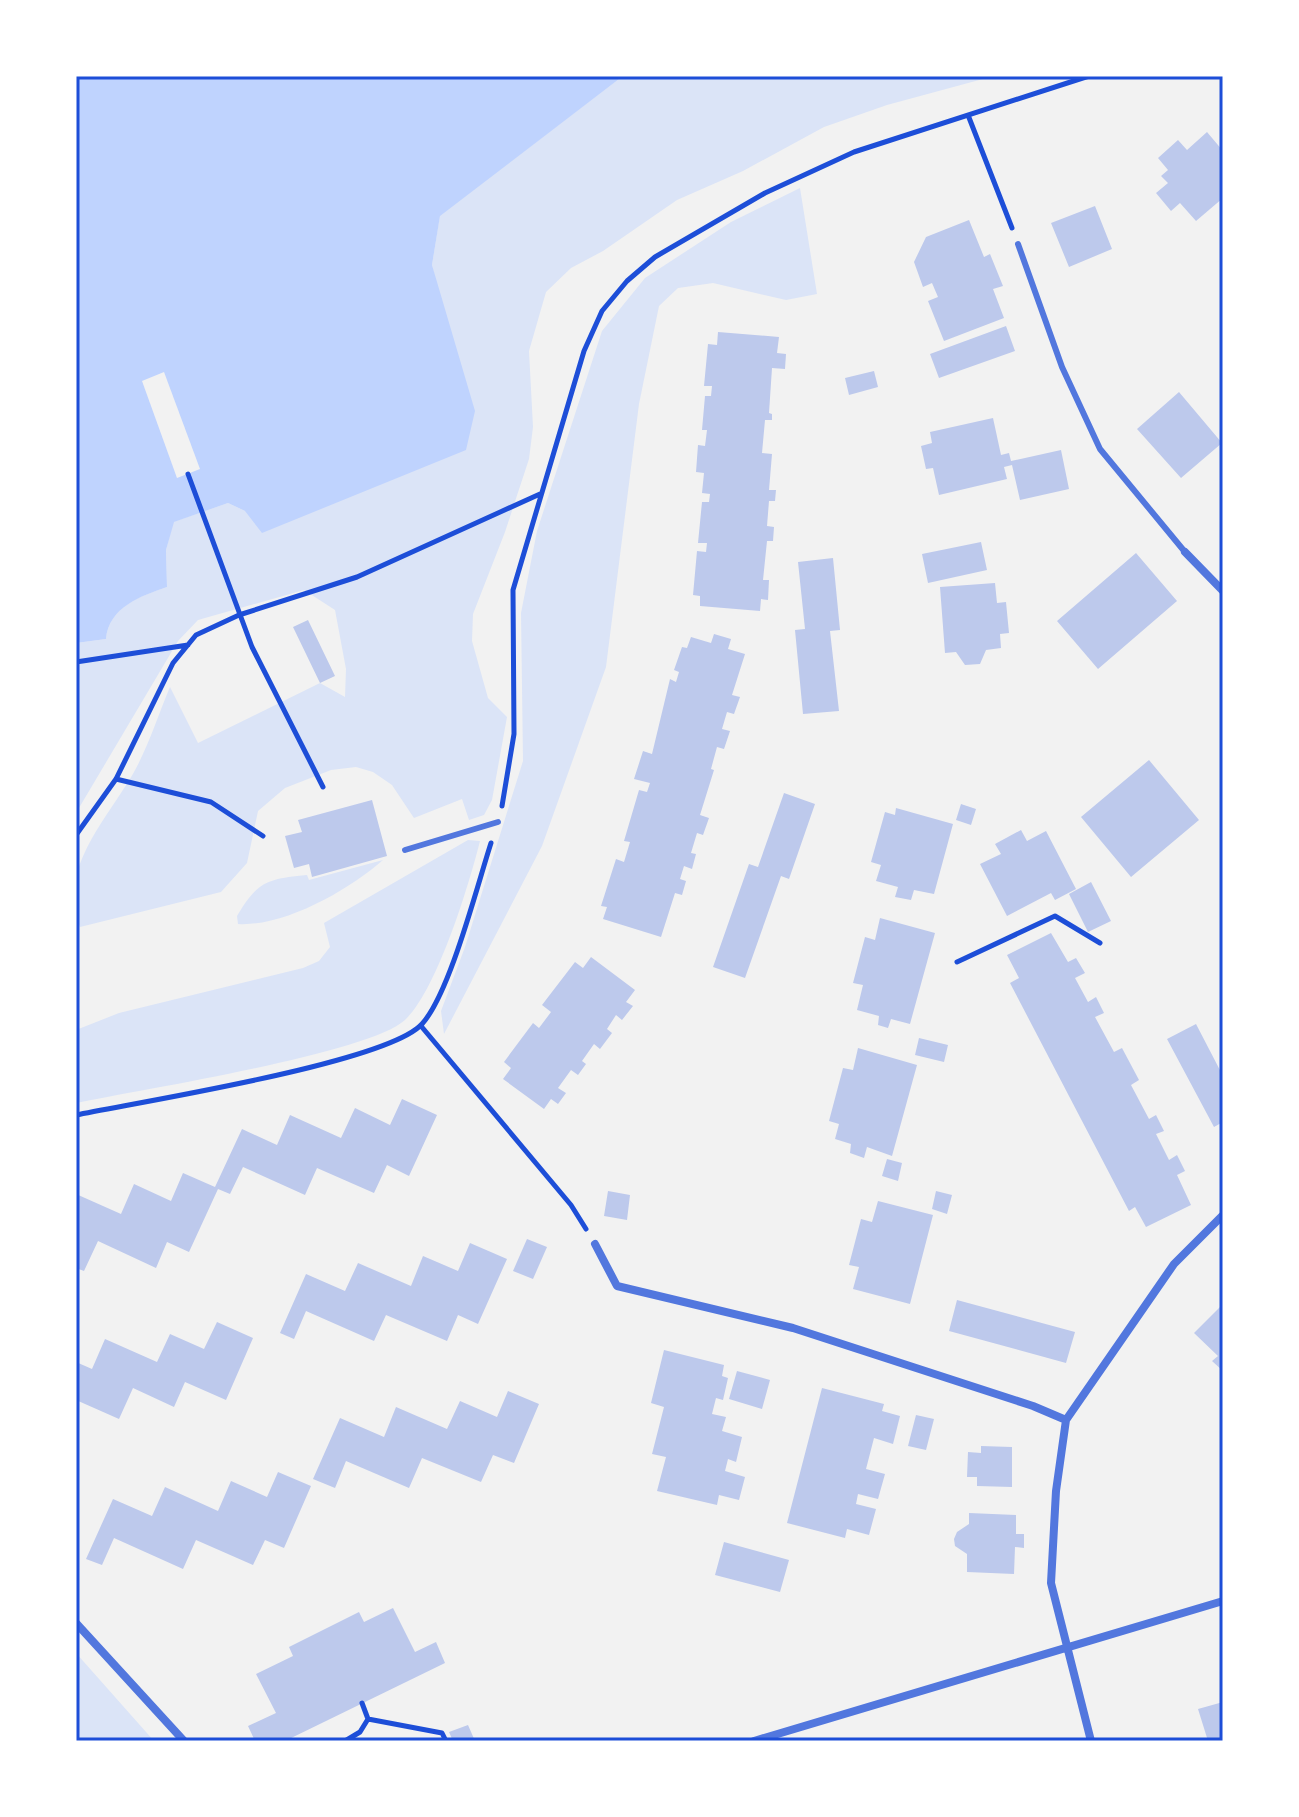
<svg xmlns="http://www.w3.org/2000/svg" width="1299" height="1817" font-family="Bitter,serif">
<style>
.green{fill:#dbe4f7}
.water{fill:#bfd3fe}
.pier{fill:#f2f2f2}
.building{fill:#bdc9ec}
.lines{fill:none;stroke-linecap:round;stroke-linejoin:round}
.path{stroke:#1d4ed8;stroke-width:5}
.service{stroke:#5277de;stroke-width:6}
.minor{stroke:#5277de;stroke-width:8}
.neatline{fill:none;stroke:#1d4ed8;stroke-width:3}
</style>
<rect width="100%" height="100%" fill="#f2f2f2"/>
<!-- green -->
<path class="green" d="M623 76H994L887 105 824 127 743 171 677 200 603 251 571 268 546 292 529 351 533 427 529 459 505 532 473 614 472 641 488 698 507 717 492 800 484 815 469 820 462 799 414 818 392 785 373 772 356 767 331 770 285 788 258 811 247 863 221 892 80 927C55 871 109 817 134 772 149 745 158 715 170 687L198 743 320 683 345 697 346 669 335 610 304 590 198 620 178 641 76 813V643L106 639C109 607 140 596 167 587L166 550 173 522 228 503 245 511 442 307 432 265 440 215Z
M800 188 817 294 786 300 713 283 678 288 659 306 639 404 606 667 542 846 444 1034 441 1011 465 947 523 761 521 613 537 531 602 331 645 278 731 222Z
M468 840 480 841C469 885 437 990 405 1020 368 1054 137 1090 76 1103V1030L119 1013 303 968 319 961 330 947 324 923Z
M383 860C349 890 284 927 238 924L237 916C258 881 267 879 307 875L309 880Z
M76 1653 154 1741H76Z"/>
<!-- water -->
<path class="water" d="M76 76H623L440 216 432 265 475 411 466 450 262 533 245 511 228 503 174 522 166 550 167 587C141 596 109 607 106 639L76 643Z"/>
<!-- pier -->
<path class="pier" d="M164 372 200 469 177 478 142 381Z"/>
<!-- building -->
<path class="building" d="M1207 132 1223 151V198L1196 221 1180 203 1171 211 1156 193 1168 183 1161 176 1168 170 1158 158 1178 140 1187 150Z
M1095 206 1112 249 1069 267 1051 223Z
M969 220 984 257 990 254 1003 286 993 289 1004 318 944 341 928 301 938 297 932 283 923 287 914 262 926 237Z
M1006 326 1015 351 939 378 930 354Z
M718 332 779 337 777 353 786 354 785 369 772 368 769 413 772 414V420H765L762 453 772 454 769 490H776L775 501H769L767 526 774 527 773 541H767L763 580H769L768 600 761 599 760 611 700 606V596L693 595 697 551 706 552 707 543H698L702 502H709L710 494 702 493 704 473 696 472 698 445 705 446 707 430H702L705 396H711L712 386H704L708 344 717 345Z
M874 371 878 387 849 395 845 378Z
M1179 392 1222 443 1181 478 1137 429Z
M993 418 1001 455 1009 453 1011 461 1061 450 1069 489 1020 500 1012 465 1004 467 1007 479 939 495 933 468 926 469 921 446 932 443 930 432Z
M981 542 987 570 928 583 922 554Z
M1136 553 1177 601 1098 669 1057 621Z
M833 558 840 630 830 631 839 711 803 714 795 630 805 629 798 562Z
M995 583 997 603 1006 602 1009 633 1000 634 1001 648 986 650 980 664 965 665 956 652 945 653 940 587Z
M308 620 335 676 320 683 293 627Z
M714 634 731 639 728 649 745 654 732 695 740 697 734 714 727 712 722 729 730 731 724 749 717 747 711 769 714 770 700 815 709 818 703 835 697 833 691 853 696 854 692 869 684 866 680 879 686 881 682 895 675 893 661 937 603 919 607 907 601 906 616 859 624 862 630 842 624 841 639 790 647 792 650 783 634 779 643 751 652 754 670 679 676 682 679 672 674 670 682 647 687 648 691 637 711 643Z
M1149 760 1199 820 1131 877 1081 817Z
M784 793 815 804 789 879 781 876 745 978 713 967 749 864 758 867Z
M372 800 387 856 312 877 309 864 294 868 285 836 302 832 298 820Z
M961 804 976 809 971 825 956 820Z
M896 808 953 824 934 894 914 890 911 900 895 897 898 887 876 881 881 865 871 862 885 812 895 815Z
M1021 830 1027 841 1046 831 1076 889 1055 900 1051 893 1007 916 980 864 1001 854 995 844Z
M1091 882 1111 921 1088 932 1069 894Z
M880 918 935 933 910 1024 891 1019 888 1028 878 1025 879 1016 857 1010 863 985 853 983 865 937 875 940Z
M1051 933 1068 962 1076 958 1085 973 1075 978 1088 1002 1096 997 1104 1013 1095 1017 1114 1052 1122 1048 1139 1080 1131 1085 1149 1119 1156 1115 1164 1131 1156 1134 1169 1160 1177 1155 1185 1171 1177 1175 1191 1205 1146 1227 1135 1207 1129 1211 1010 983 1019 978 1007 955Z
M591 957 635 990 626 1002 633 1006 622 1020 616 1015 607 1029 612 1033 600 1049 594 1044 582 1061 586 1064 578 1075 571 1070 558 1088 566 1093 558 1104 551 1099 544 1109 503 1079 511 1068 504 1062 533 1023 539 1028 551 1012 542 1005 575 962 583 968Z
M1196 1024 1223 1076V1122L1214 1127 1167 1039Z
M919 1038 948 1045 944 1062 915 1055Z
M858 1048 917 1065 892 1156 867 1147 864 1158 850 1153 851 1144 835 1139 839 1124 829 1121 843 1068 853 1070Z
M402 1099 437 1115 409 1176 387 1165 374 1193 317 1168 305 1195 243 1167 230 1194 218 1189 189 1252 167 1242 156 1268 98 1241 84 1271 76 1268V1194L121 1214 134 1184 171 1201 183 1173 215 1187 242 1129 277 1145 290 1115 341 1138 355 1108 390 1125Z
M887 1159 902 1163 898 1181 882 1176Z
M608 1191 630 1195 627 1220 604 1216Z
M936 1191 952 1195 947 1214 932 1209Z
M878 1201 933 1215 910 1304 853 1289 859 1267 849 1265 861 1219 872 1222Z
M527 1239 547 1247 533 1279 513 1271Z
M470 1243 507 1259 478 1324 458 1315 447 1341 386 1315 374 1341 306 1311 294 1339 280 1333 306 1274 345 1291 358 1263 411 1286 423 1256 458 1271Z
M957 1300 1075 1332 1066 1363 949 1331Z
M1223 1304V1371L1212 1361 1218 1356 1194 1333Z
M217 1322 253 1338 226 1400 185 1382 174 1407 133 1388 119 1419 76 1400V1362L92 1369 105 1339 157 1362 170 1334 204 1349Z
M664 1350 724 1365 722 1376 728 1378 723 1400 716 1398 712 1414 726 1417 722 1431 742 1437 736 1462 728 1459 725 1471 745 1477 739 1500 719 1495 717 1505 657 1491 666 1457 652 1454 664 1407 651 1403Z
M737 1371 770 1380 762 1409 729 1399Z
M822 1388 884 1404 882 1411 900 1416 893 1444 874 1438 866 1469 885 1474 878 1499 858 1494 856 1504 876 1509 869 1535 847 1529 845 1538 787 1523Z
M508 1391 539 1404 514 1463 493 1455 481 1482 422 1458 409 1488 346 1461 335 1488 313 1479 340 1418 384 1437 396 1407 447 1429 460 1401 497 1417Z
M916 1415 934 1419 926 1450 908 1446Z
M981 1446 1012 1447V1487L977 1486V1477H967L968 1452 981 1453Z
M278 1472 311 1486 284 1548 265 1540 253 1565 196 1540 183 1569 114 1538 102 1565 86 1559 113 1499 152 1516 165 1487 218 1511 231 1481 267 1497Z
M969 1513 1016 1515V1534H1024V1548L1015 1547 1014 1574 967 1572V1554L955 1546 954 1539 957 1532 969 1524Z
M724 1542 789 1560 780 1592 715 1575Z
M393 1608 415 1652 436 1642 445 1663 285 1741H255L248 1726 276 1713 256 1674 293 1656 289 1647 359 1612 364 1622Z
M1223 1702V1741H1208L1198 1709Z
M468 1725 475 1741H453L449 1732Z"/>
<g class="lines">
<!-- path -->
<path class="path" d="M968 115 1012 228
M188 474 252 647 323 787
M76 662 188 645
M116 779 211 802 263 836
M502 806 514 734 513 590 584 351 602 311 627 281 655 257 765 193 854 152 1089 76
M76 835 116 779 173 663 196 635 239 615 357 577 540 494
M957 962 1055 916 1100 943
M421 1026 571 1205 586 1229
M76 1115C138 1102 387 1063 422 1024 450 993 477 886 491 843
M368 1719 442 1733 446 1741
M345 1741 360 1732 368 1719 362 1703"/>
<!-- service -->
<path class="service" d="M1018 244 1062 367 1100 449 1185 552
M405 850 498 822"/>
<!-- minor -->
<path class="minor" d="M1185 552 1223 591
M595 1244 617 1286 793 1328 1033 1406 1066 1420
M76 1623 184 1741
M754 1741 1223 1601
M1091 1741 1051 1583 1056 1491 1066 1420 1174 1264 1223 1215"/>
</g>
<!-- border -->
<rect width="1299" height="1817" fill="none" stroke="#ffffff" stroke-width="156"/>
<rect x="78" y="78" width="1143" height="1661" class="neatline"/>
</svg>
